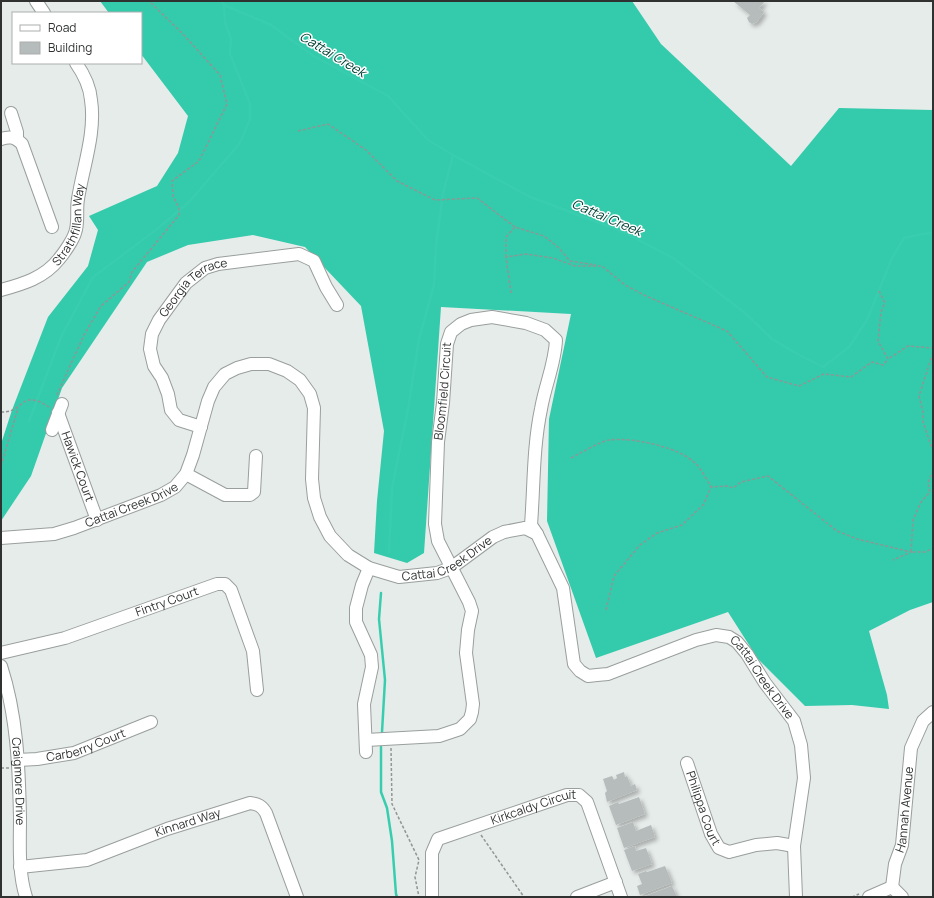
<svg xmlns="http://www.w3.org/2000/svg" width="934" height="898" font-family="Manrope,sans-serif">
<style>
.forest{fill:#34caac}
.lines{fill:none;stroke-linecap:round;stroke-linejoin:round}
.stream{stroke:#39cdaf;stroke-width:2.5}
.building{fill:#b6bcbb;filter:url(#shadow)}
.minor-casing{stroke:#999f9d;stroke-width:14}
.path{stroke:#919694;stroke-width:1.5;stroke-dasharray:3 2;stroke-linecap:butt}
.minor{stroke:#fff;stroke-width:12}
.labels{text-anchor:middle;stroke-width:3;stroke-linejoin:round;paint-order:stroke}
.street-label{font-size:12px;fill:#2f3231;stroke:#fff}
.water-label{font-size:13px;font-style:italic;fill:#004135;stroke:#fff}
</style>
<defs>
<filter id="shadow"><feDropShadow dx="3" dy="3" stdDeviation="2" flood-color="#0004"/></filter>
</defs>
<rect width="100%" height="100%" fill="#e6ecea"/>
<!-- forest -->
<path class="forest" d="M100 1H632L661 44 791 166 839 108 933 110V602L910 610 869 631 887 695 889 709 852 705 805 706 758 659 728 612 596 658 547 521 549 419 571 314 441 307 424 553 407 563 374 553 377 501 384 431 361 306 305 247 253 235 188 245 147 262 62 388 31 476 1 521V444L12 410 48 317 88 266 98 230 89 216 157 186 178 153 188 116 141 54V13H109Z"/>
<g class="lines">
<!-- stream -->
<path class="stream" d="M222 1 224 5 271 25 312 55 388 96 428 140 453 155 528 196 623 232 673 258 745 313 772 339 799 355 823 367 849 347 867 320 892 258 904 238 928 233H933
M29 421 61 337 93 277 157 229 189 202 240 143 250 119V104L230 54 231 39 225 22 224 5
M389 553 392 488 408 409 419 339 434 285 436 245 443 194 453 155
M381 593 379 619 385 680 382 732
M381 747V792L387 808 392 841 396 894 397 897"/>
</g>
<!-- building -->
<path class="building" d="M733 1H765L759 8 764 12 757 22 752 24 749 22 747 18 750 15Z
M624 772 625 777 627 776 631 786 635 784 637 790 607 802 605 793 607 791 603 779 612 776 614 780 617 778 616 775Z
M639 797 645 814 616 825 609 806 618 802 619 804Z
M633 822 636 831 651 825 655 837 624 848 617 828Z
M635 846 636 851 646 848 652 864 632 871 624 850Z
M665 866 672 883 640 895 637 886 642 884 638 874 646 871 647 872Z
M672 886 677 897H643Z"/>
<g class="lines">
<!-- minor casing -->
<g class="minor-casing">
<g id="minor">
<path d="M36 1 44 13"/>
<path d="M11 113 17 132V138"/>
<path d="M1 139C10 136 15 137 22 144L52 227"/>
<path id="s1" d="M1 290C23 284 44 278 59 259 64 253 73 240 75 233 79 223 76 210 78 199 83 167 96 133 91 100 90 87 83 73 76 63"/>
<path id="s2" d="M58 413 97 520"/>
<path id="s3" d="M201 427 179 420 171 410 168 394 162 378 154 366 150 349 152 334 159 320 186 283 205 268 218 264 299 254 314 261 326 287 337 305"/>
<path d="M52 430 62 404"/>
<path d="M186 474 225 495H250L254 492 256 456"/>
<path id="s4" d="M1 538 54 534 74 528 161 495 175 487 186 474 193 455 208 401 214 387 225 374 237 368 251 364H269L287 371 300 380 310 394 314 408 312 479 314 498 320 517 330 536 348 555 369 568 399 577 437 573 451 568 493 537 504 532 525 528 537 534 563 588 574 664 580 671 588 676 597 675 608 674 696 640 716 635 729 637 737 642 747 654 765 683 794 721 801 745 804 778 794 846 796 897"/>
<path id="s5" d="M1 653 65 638 217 584H225L231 590 253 651 257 690"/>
<path id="s6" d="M1 666C17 715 19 767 20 818 20 844 18 872 26 897"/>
<path id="s7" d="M366 740 439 736 460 729 470 719 472 712 473 704 466 653 468 630 472 611 469 602 438 541 435 524 438 442 443 403 447 344 451 332 461 324 471 320 492 317 526 323 545 330 556 340C555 364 545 385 541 409 533 447 534 486 531 525L537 534"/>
<path d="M366 752 364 704 372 667 371 655 356 622V608L362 585 369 568"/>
<path id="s8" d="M18 760 37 759 74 753 151 722"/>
<path id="s9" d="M687 763 711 834 719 848 729 852 756 845 777 843 794 846"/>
<path id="s10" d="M20 867 87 860 167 829 250 803C258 804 262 806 266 813L297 897"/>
<path id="s11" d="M892 887 895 864 902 845 911 748 923 721 933 712"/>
<path d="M892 887 902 897"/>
<path id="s12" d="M432 897V853L438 839 567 795H579L587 802 621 897"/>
<path d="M577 897 616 882"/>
<path d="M869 897 892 887"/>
</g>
</g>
<!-- path -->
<path class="path" d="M298 131 328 124 366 150 397 181 435 200 477 198 515 227
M506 257V237L515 227 544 236 558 247 570 261 596 265
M879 291 885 303 881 312 878 341 888 359 908 346 933 348
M511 293 506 257 526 254 553 258 575 266H602L625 285 646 296 727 331 767 377 799 386 824 374 851 377 872 362 883 365 888 359
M933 353 919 396 923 412V422L933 451
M57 395 84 335 101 306 129 282 132 272 179 215V208L173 196 172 181 199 161 227 104 220 75 183 34 149 1
M1 412C18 413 21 399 32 400 38 400 44 404 49 407
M571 458C579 454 601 441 609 440 632 437 680 447 696 464 702 470 707 480 711 487
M1 466 18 408
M933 470 928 483 930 492 921 502 913 520 911 552H926L933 548
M606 610 614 576 640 545 657 533 682 525 704 504 711 487 727 486 733 488 741 482 768 476 837 531 857 539 911 552 893 560
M391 748 392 804 419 860 415 877 419 897
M1 768H9
M481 835 524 897
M852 897 859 894"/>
<!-- minor -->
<use href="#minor" class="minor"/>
</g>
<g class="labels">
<!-- street labels -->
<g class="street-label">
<text dy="4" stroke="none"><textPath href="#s1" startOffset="104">Strathfillan Way</textPath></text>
<text dy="4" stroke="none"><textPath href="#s3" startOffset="181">Georgia Terrace</textPath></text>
<text dy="4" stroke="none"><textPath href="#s7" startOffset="447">Bloomfield Circuit</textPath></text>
<text dy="4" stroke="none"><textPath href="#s2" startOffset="57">Hawick Court</textPath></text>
<text dy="4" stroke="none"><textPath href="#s4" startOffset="136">Cattai Creek Drive</textPath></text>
<text dy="4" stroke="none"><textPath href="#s4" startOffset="688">Cattai Creek Drive</textPath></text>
<text dy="4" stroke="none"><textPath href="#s5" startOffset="174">Fintry Court</textPath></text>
<text dy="4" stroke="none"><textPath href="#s4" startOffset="1144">Cattai Creek Drive</textPath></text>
<text dy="4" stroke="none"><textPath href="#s8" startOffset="70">Carberry Court</textPath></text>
<text dy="4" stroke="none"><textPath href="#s6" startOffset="117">Craigmore Drive</textPath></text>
<text dy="4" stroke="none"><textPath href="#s9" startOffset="48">Philippa Court</textPath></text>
<text dy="4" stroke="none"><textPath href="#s11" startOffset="79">Hannah Avenue</textPath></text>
<text dy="4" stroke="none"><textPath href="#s12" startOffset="160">Kirkcaldy Circuit</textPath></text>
<text dy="4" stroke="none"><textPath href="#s10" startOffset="175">Kinnard Way</textPath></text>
</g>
<!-- water labels -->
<g class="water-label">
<text transform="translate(333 54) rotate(31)" y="5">Cattai Creek</text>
<text transform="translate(607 217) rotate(23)" y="5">Cattai Creek</text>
</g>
</g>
<!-- border -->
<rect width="934" height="898" fill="none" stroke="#2f3231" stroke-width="4"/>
<!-- legend -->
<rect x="12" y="12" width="130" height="52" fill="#ffffff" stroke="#acadad"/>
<rect x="20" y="25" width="20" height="6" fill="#ffffff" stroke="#acadad"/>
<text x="48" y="32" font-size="12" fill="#2f3231">Road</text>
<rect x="20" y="42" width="20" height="12" fill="#b6bcbb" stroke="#acadad"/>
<text x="48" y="52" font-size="12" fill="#2f3231">Building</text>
</svg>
